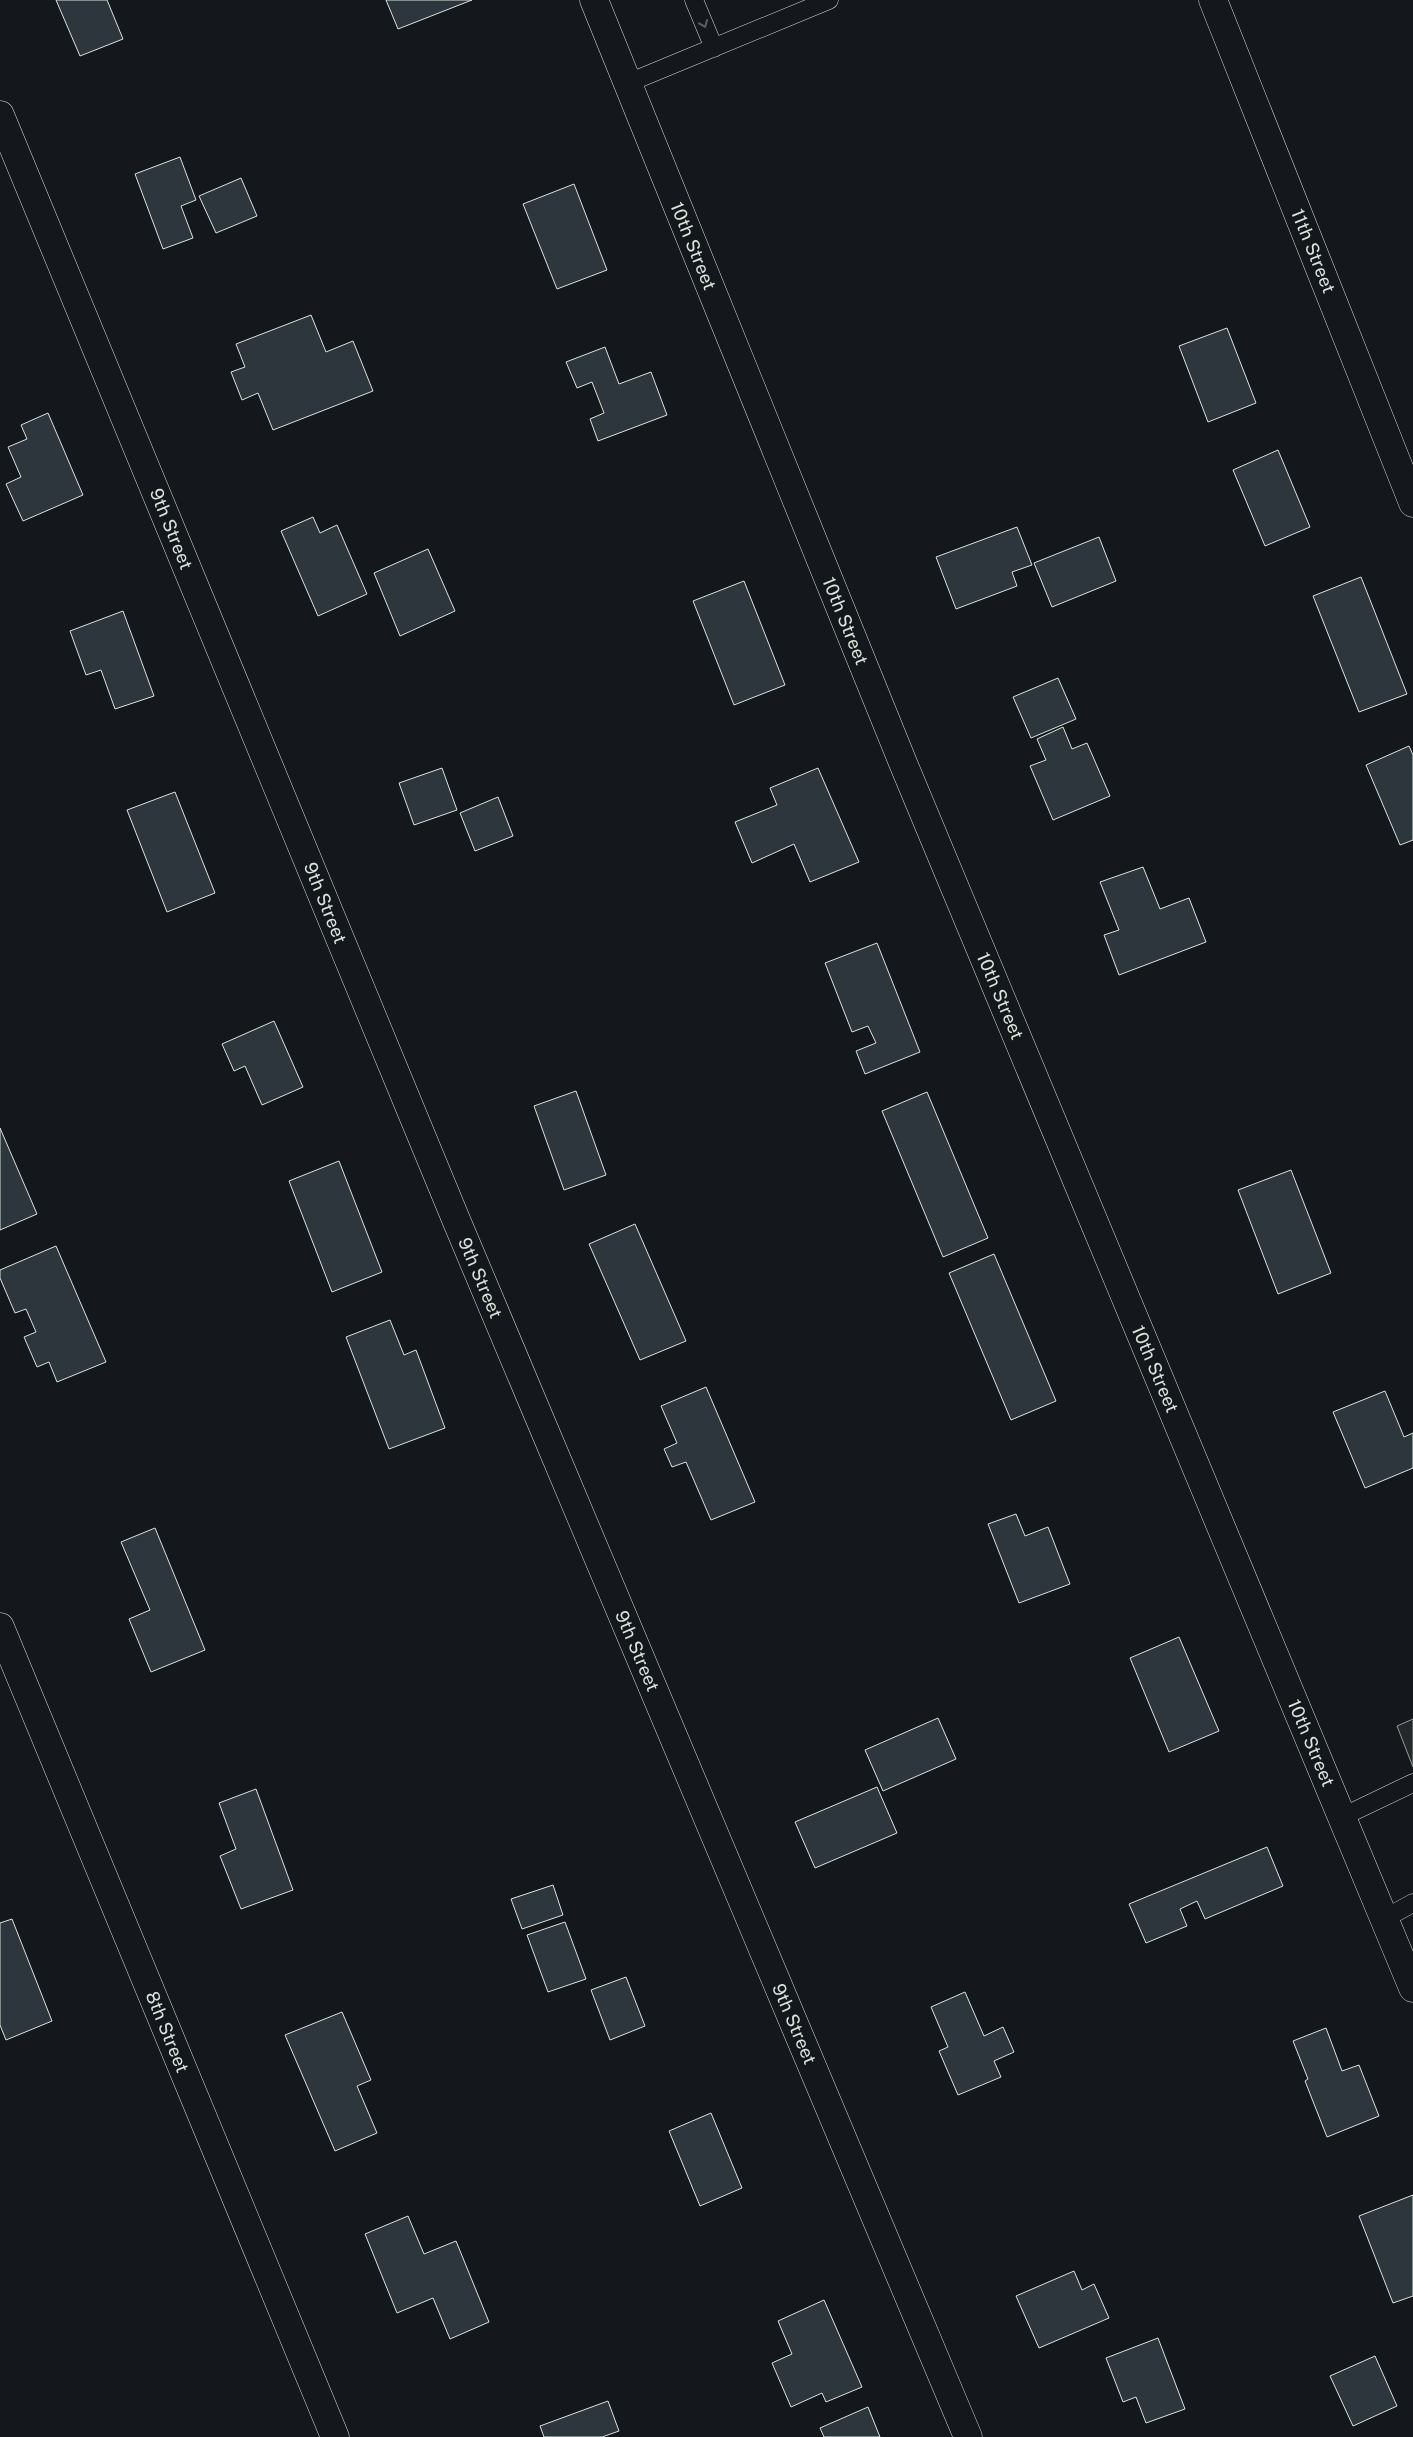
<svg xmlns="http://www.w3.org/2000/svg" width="1413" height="2437" font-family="'Public Sans',sans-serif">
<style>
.parking{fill:#24282b;stroke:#939e99}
.building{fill:#2c363c;stroke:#d8e6dc}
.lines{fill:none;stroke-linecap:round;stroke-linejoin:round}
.lane-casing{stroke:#d8e6dc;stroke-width:19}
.street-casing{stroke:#d8e6dc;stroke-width:29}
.lane{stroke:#14181c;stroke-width:18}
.street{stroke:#14181c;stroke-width:28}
.oneway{stroke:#59605f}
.labels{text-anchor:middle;stroke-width:4;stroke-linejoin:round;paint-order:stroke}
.street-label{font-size:18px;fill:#d8e6dc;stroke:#14181c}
</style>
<rect width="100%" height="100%" fill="#14181c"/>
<!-- parking -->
<path class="parking" d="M1413 1719V1767L1397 1726Z"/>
<!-- building -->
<path class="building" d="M56 0H107L123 39 80 56Z
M386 0H472L398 29Z
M180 157 196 200 181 206 193 238 163 249 135 174Z
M241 178 257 216 216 233 199 196Z
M574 184 607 270 557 289 523 204Z
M311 315 326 352 353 341 373 391 273 430 258 393 242 400 231 372 245 367 236 344Z
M1227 328 1256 403 1208 422 1179 346Z
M605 347 619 384 651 372 667 415 598 441 590 419 604 413 592 382 577 388 566 362Z
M48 413 83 495 23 521 6 484 21 477 8 447 27 439 21 425Z
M1278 450 1310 527 1265 546 1233 470Z
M313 517 320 533 337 525 367 594 318 616 281 531Z
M1017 527 1032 565 1012 572 1017 586 956 609 936 557Z
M1099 537 1116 581 1052 607 1034 563Z
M428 549 455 611 400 636 374 573Z
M1361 577 1407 694 1359 712 1313 596Z
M744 581 785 685 734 705 693 601Z
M123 611 154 696 115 709 101 670 86 675 70 631Z
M1058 678 1076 719 1031 738 1013 697Z
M1063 727 1072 749 1087 743 1110 796 1053 820 1030 766 1046 760 1037 739Z
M1409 746 1413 755V840L1400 845 1366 765Z
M442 768 457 810 414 825 399 783Z
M818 768 859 862 810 882 794 844 752 863 735 822 777 805 770 788Z
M175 792 215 893 167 912 127 810Z
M498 797 513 836 475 851 460 813Z
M1143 867 1160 909 1189 898 1206 942 1119 975 1104 935 1119 930 1100 882Z
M877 943 920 1052 865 1074 856 1051 876 1043 868 1026 852 1032 825 963Z
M274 1021 303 1087 262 1105 245 1066 234 1071 222 1044Z
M576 1091 606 1175 564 1190 534 1106Z
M927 1092 988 1238 943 1257 882 1111Z
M0 1128 37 1214 0 1230Z
M339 1161 382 1272 332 1292 289 1181Z
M1291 1170 1331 1273 1278 1294 1238 1190Z
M635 1224 686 1341 640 1360 589 1244Z
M56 1246 106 1362 57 1382 49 1362 37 1367 24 1337 36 1332 26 1309 15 1313 0 1278V1270Z
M994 1254 1056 1401 1011 1420 949 1273Z
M390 1320 404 1355 416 1350 445 1428 389 1449 346 1337Z
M706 1387 755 1502 711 1520 686 1462 672 1467 664 1449 677 1443 661 1406Z
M1385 1391 1404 1437 1413 1433V1468L1365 1488 1333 1412Z
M1016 1514 1025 1536 1048 1527 1070 1584 1019 1603 988 1524Z
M155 1528 205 1650 151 1672 129 1619 150 1610 121 1542Z
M1179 1637 1219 1731 1169 1752 1130 1658Z
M938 1718 956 1759 883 1791 865 1750Z
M877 1787 897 1833 815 1868 795 1822Z
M256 1789 293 1890 241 1909 220 1856 236 1849 219 1803Z
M1267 1847 1283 1886 1205 1919 1197 1901 1180 1909 1187 1926 1146 1943 1129 1904Z
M553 1885 563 1915 522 1929 511 1899Z
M12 1919 52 2021 6 2040 0 2025V1923Z
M565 1922 586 1979 548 1992 527 1935Z
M626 1977 645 2026 610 2040 591 1990Z
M965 1992 984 2036 1003 2027 1014 2052 994 2061 1001 2077 958 2095 939 2051 948 2047 931 2007Z
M342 2012 371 2080 357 2086 377 2133 335 2151 285 2035Z
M1326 2028 1342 2071 1359 2065 1379 2116 1327 2137 1305 2081 1308 2079 1293 2041Z
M711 2113 742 2188 700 2206 669 2131Z
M1413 2195V2296L1393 2303 1359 2216Z
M408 2216 424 2254 456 2241 489 2322 450 2339 433 2298 397 2313 365 2234Z
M1074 2271 1082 2290 1094 2284 1109 2318 1039 2348 1016 2296Z
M824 2300 862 2387 826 2402 822 2393 791 2407 772 2363 792 2354 778 2321Z
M1158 2338 1185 2409 1146 2423 1136 2397 1123 2402 1106 2358Z
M1375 2356 1397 2406 1353 2426 1330 2376Z
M608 2401 619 2431 602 2437H544L540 2426Z
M868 2407 880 2437H824L820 2428Z"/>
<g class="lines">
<!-- lane casing -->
<g class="lane-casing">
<path id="lane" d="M694 0 714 48
M628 83 829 0
M1342 1817 1413 1783
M1384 1919 1413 1903"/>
</g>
<!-- street casing -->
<g class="street-casing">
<path id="street" d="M594 0 903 763 1413 1988
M1213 0 1413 503
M0 115 457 1222 968 2437
M0 1627 335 2437"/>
</g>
<!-- lane -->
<use href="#lane" class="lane"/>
<!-- street -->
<use href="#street" class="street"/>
</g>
<!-- one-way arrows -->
<defs><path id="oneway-chevron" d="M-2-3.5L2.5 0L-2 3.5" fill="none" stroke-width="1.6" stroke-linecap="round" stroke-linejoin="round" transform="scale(1.25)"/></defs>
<use class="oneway" href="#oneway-chevron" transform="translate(704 24) rotate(68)"/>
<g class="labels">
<!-- street labels -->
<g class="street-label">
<text transform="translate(693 246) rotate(68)" y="6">10th Street</text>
<text transform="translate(1313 251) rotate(68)" y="6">11th Street</text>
<text transform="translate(171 529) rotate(68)" y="6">9th Street</text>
<text transform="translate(845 621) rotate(68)" y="6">10th Street</text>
<text transform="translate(325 903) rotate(68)" y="6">9th Street</text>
<text transform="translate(1000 996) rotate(67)" y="6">10th Street</text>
<text transform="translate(480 1278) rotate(67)" y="6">9th Street</text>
<text transform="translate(1155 1369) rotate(67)" y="6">10th Street</text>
<text transform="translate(637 1651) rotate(67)" y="6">9th Street</text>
<text transform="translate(1311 1743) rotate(67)" y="6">10th Street</text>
<text transform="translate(794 2024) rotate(67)" y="6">9th Street</text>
<text transform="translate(167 2032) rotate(68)" y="6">8th Street</text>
</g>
</g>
</svg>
